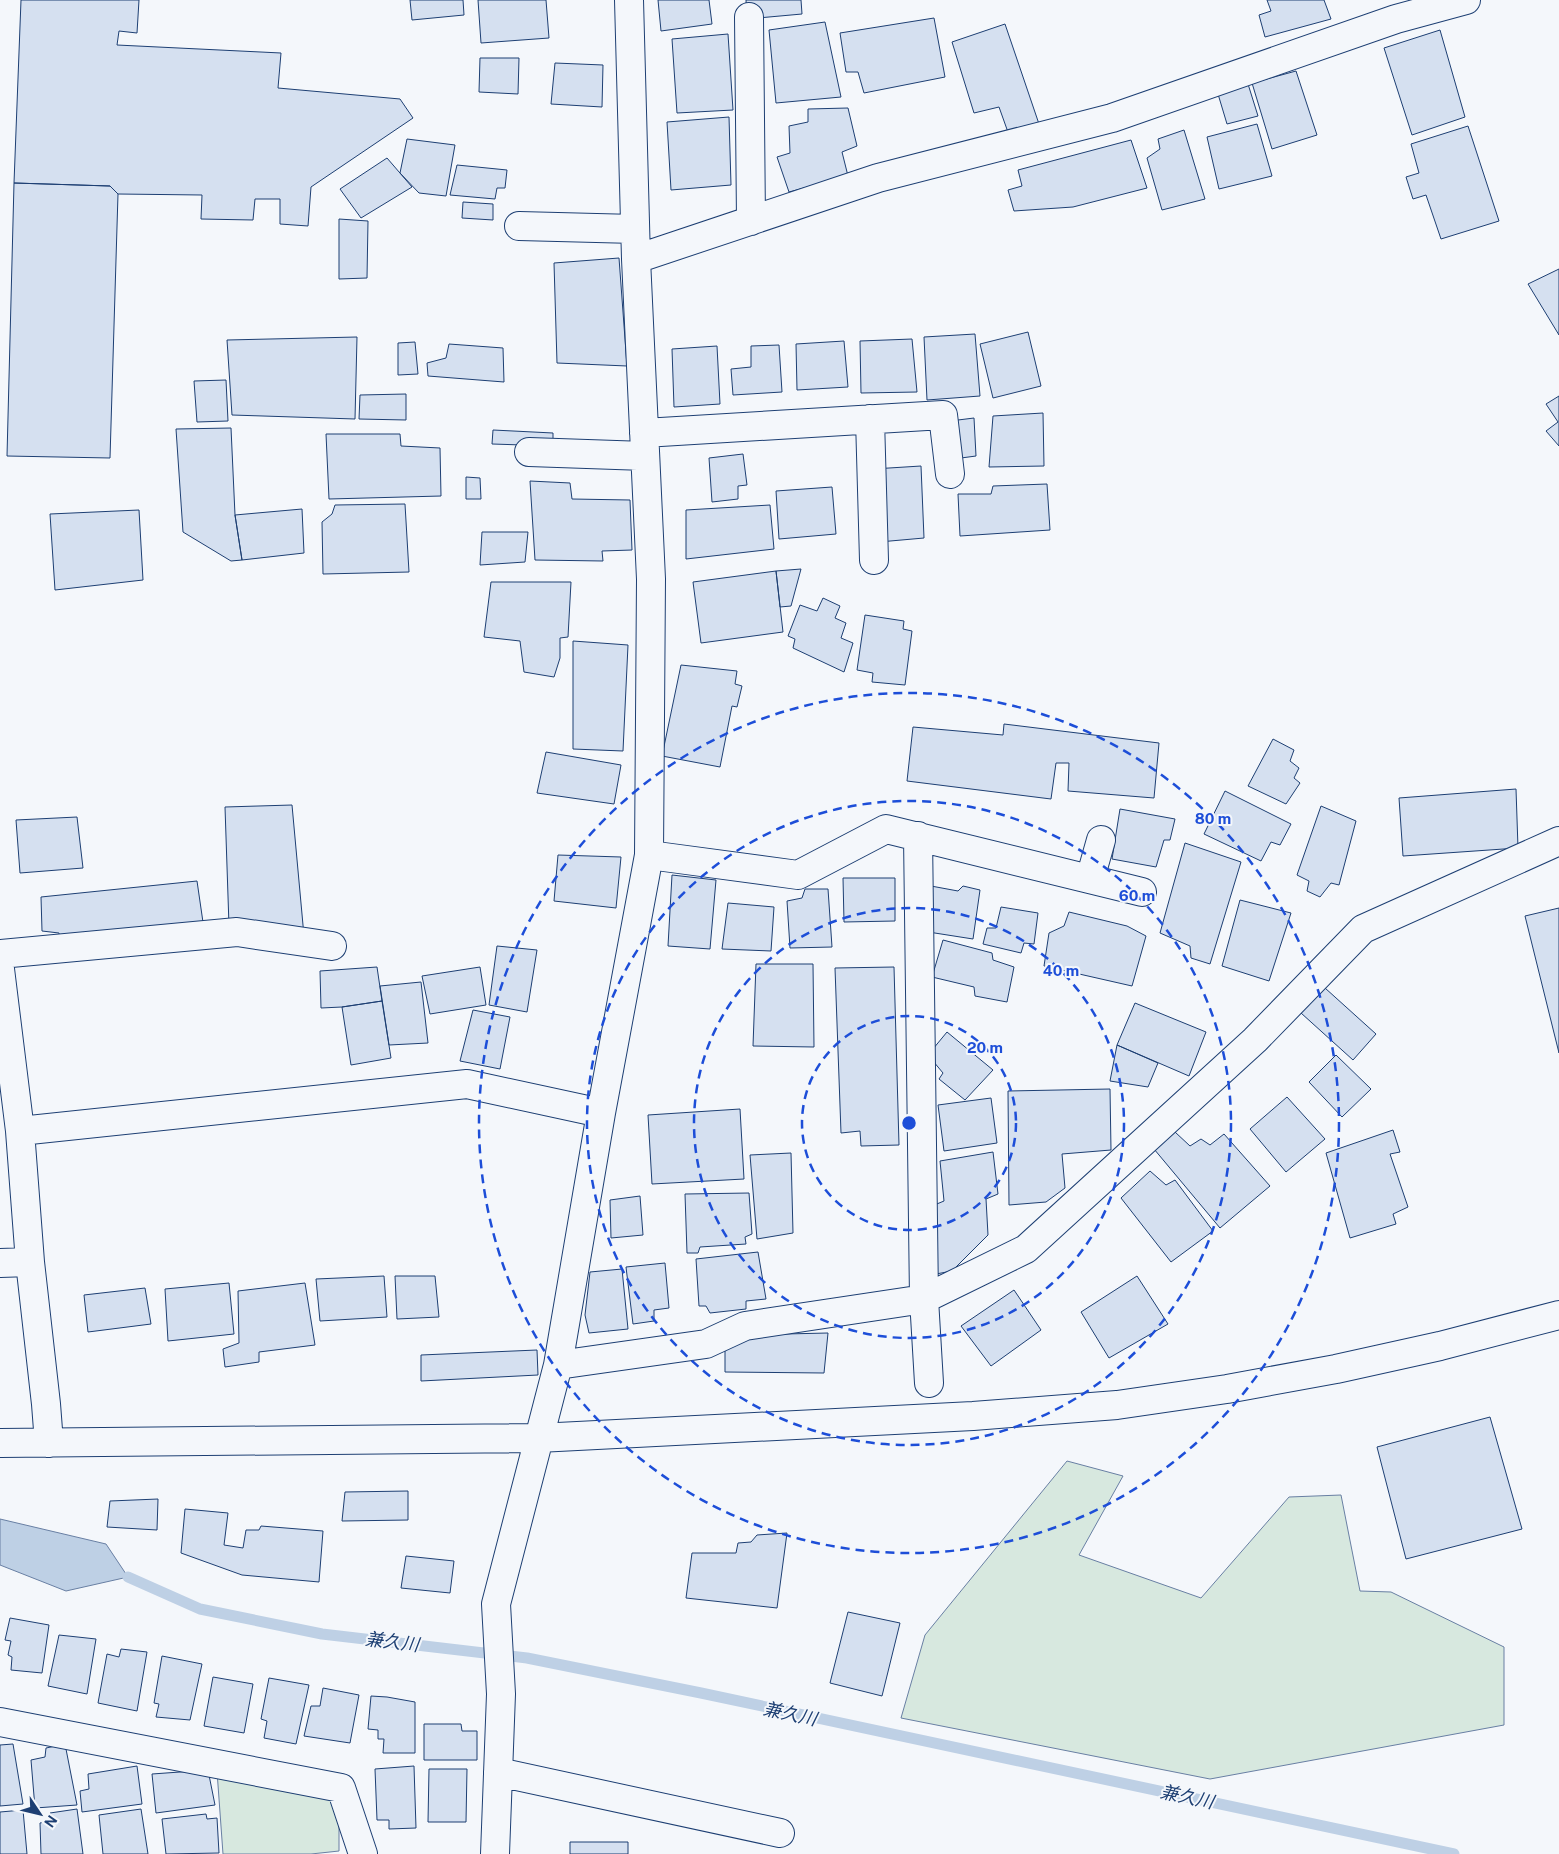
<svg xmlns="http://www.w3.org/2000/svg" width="1559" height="1854" font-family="'Public Sans','Noto Sans JP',sans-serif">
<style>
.green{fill:#d7e8df;stroke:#687fa3}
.water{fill:#bed0e5;stroke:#687fa3}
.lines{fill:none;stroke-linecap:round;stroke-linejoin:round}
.stream{stroke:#bed0e5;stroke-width:11}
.building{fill:#d5e0f0;stroke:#1d3f73}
.minor-casing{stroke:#1d3f73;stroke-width:30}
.minor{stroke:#f4f7fb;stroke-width:28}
.ring{fill:none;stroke:#1d4ed8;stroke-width:2.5;stroke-dasharray:9 6}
.labels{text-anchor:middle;stroke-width:4;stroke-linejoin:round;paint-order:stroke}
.water-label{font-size:18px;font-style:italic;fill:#1d3f73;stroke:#f4f7fb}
.centre{fill:#1d4ed8;stroke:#f4f7fb;stroke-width:2.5}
.ring-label{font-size:15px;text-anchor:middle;font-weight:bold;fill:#1d4ed8;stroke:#f4f7fb;stroke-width:4;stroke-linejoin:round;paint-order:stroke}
</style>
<rect width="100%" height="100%" fill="#f4f7fb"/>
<!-- green -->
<path class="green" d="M1067 1461 1123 1476 1079 1555 1201 1598 1289 1497 1341 1495 1360 1591 1391 1592 1504 1647V1725L1210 1779 901 1718 925 1635Z
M217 1771 339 1802V1851L311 1854H223Z"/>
<!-- water -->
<path class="water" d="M0 1519 106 1544 128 1577 66 1591 0 1565Z"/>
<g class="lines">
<!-- stream -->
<path class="stream" d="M128 1577 200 1609 322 1634 527 1658 701 1693 1454 1854"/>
</g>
<!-- building -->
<path class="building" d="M21 0H139L137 33 119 31 117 45 281 53 278 88 400 99 413 118 311 187 308 226 280 224V199H255L253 220 201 219 202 195 118 194 110 186 14 183Z
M410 0H463L464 15 412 20Z
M478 0H546L549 38 481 43Z
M658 0H709L712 24 661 31Z
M746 0H801L802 14 747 19Z
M1267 0H1324L1331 19 1265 37 1259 15 1271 11Z
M934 18 945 77 864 93 858 72H846L840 33Z
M825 22 841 97 776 103 769 30Z
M1005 24 1039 124 1009 135 999 107 974 113 952 42Z
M1440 30 1465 117 1412 135 1384 48Z
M728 34 733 110 677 113 672 39Z
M480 58H519L518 94 479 92Z
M555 63 603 65 602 107 551 104Z
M1296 71 1317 135 1272 149 1252 83Z
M1248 84 1258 116 1227 124 1218 94Z
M848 108 857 146 842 152 848 176 789 192 777 157 790 153 789 126 808 122V109Z
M729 117 731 185 671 190 667 122Z
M1257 124 1272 176 1219 189 1207 137Z
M1468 126 1499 221 1441 239 1426 195 1413 199 1406 177 1419 173 1411 144Z
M1184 130 1205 199 1162 210 1147 158 1160 149 1158 139Z
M407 139 455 145 446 196 419 193 400 173Z
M1131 140 1147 188 1073 207 1014 211 1008 190 1022 186 1018 170Z
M387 158 412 187 361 218 340 189Z
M457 165 507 170 505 188H497L495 199 450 195Z
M14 183 110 186 118 194 110 458 7 456Z
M463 202 493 204V220L462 218Z
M339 219 368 221 367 278 339 279Z
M619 258 627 366 557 363 554 263Z
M1559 269V335L1528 284Z
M1028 332 1041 386 993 398 980 344Z
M975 334 980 396 927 400 924 337Z
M357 337 355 419 232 415 227 340Z
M912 339 917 392 861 393 860 341Z
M844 341 848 387 797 390 796 344Z
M415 342 418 374 398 375V343Z
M449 344 503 348 504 382 428 376 427 363 446 358Z
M779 345 782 392 733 395 731 369 751 367V346Z
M717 346 720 404 674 407 672 349Z
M226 380 228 421 197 422 194 381Z
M406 394V420L359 419 360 395Z
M1559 396V446L1546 431 1558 422 1546 404Z
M1043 413 1044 466 989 467 993 416Z
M974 418 976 456 946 460 942 422Z
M231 428 235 515 242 560 231 561 183 532 176 429Z
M493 430 553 433V446L492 444Z
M326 434H400L401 446 440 448 441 496 329 499Z
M743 454 747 485 738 486V499L712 502 709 458Z
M921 466 924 538 879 542 873 469Z
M466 477 480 478 481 499H466Z
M530 481 570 483 572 499 630 500 632 550 602 551 603 561 535 560Z
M1047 484 1050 530 960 536 958 494H991L993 486Z
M832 487 836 534 779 539 776 491Z
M405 504 409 572 323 574 322 522 332 514 335 505Z
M770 505 774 549 686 559V510Z
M302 509 304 553 242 560 235 515Z
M139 510 143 580 55 590 50 514Z
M482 532H528L525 562 480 565Z
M801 569 791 606 780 607 776 571Z
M776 571 783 632 701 643 693 582Z
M491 582H571L568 637 560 638V658L554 677 524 672 520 641 484 637Z
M823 598 840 606 835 618 846 623 841 638 853 643 844 672 793 648 795 639 788 636 800 605 817 611Z
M865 615 904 621 903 629 912 631 905 685 872 682 873 673 857 670Z
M573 641 628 645 623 751 573 749Z
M681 665 737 671 735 684 742 686 737 707 732 706 720 767 662 756Z
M1004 724 1159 743 1154 798 1068 791 1069 763H1056L1051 799 907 781 913 727 1003 735Z
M1273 739 1294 750 1290 761 1299 768 1294 778 1300 783 1286 804 1248 786Z
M546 752 621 765 614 804 537 793Z
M1516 789 1518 848 1403 856 1399 798Z
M1225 791 1291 824 1280 845 1271 842 1261 861 1204 834Z
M292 805 304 936 276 937 272 923 229 926 225 807Z
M1321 806 1356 821 1339 885 1331 883 1320 897 1307 891 1309 881 1297 875Z
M1120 809 1175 819 1170 840H1164L1156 867 1112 859Z
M77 817 83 868 20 873 16 820Z
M1185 843 1241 862 1210 964 1191 958 1190 946 1160 933Z
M558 855 621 857 616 908 554 901Z
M672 875 716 880 710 949 668 946Z
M843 878H895V921L844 922Z
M197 881 205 936 61 951 59 933 42 931 41 897Z
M931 886 958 891 963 886 980 890 973 939 922 931Z
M805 889H828L832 947 790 948 787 901 802 898Z
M1240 900 1291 913 1269 981 1222 966Z
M728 903 774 907 771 951 722 949Z
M1001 907 1038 913 1034 944 1024 943 1021 953 983 944 987 928H996Z
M1559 908V1053L1525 916Z
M1069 912 1127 926 1146 936 1132 986 1044 966 1049 933 1064 926Z
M943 940 992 953 993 960 1014 967 1007 1002 975 996 974 987 932 977Z
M497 946 537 950 527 1012 489 1005Z
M756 964H813L814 1047 753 1046Z
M377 967 382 1001 342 1007 321 1008 320 971Z
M480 967 486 1005 430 1014 422 976Z
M894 967 899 1145 861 1146 860 1131 841 1133 835 968Z
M421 982 428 1043 389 1045 380 986Z
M1325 988 1376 1034 1353 1060 1301 1013Z
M382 1001 391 1058 351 1065 342 1007Z
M1135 1003 1206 1032 1189 1076 1117 1045Z
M473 1010 510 1017 500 1069 460 1061Z
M947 1032 993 1070 965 1100 939 1079 943 1073 928 1055Z
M1117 1045 1158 1063 1148 1087 1110 1081Z
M1336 1055 1371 1089 1342 1117 1309 1082Z
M1110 1089 1111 1150 1062 1154 1065 1188 1046 1202 1009 1205 1008 1091Z
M1287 1097 1325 1139 1286 1172 1250 1129Z
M991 1098 997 1143 944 1151 938 1105Z
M740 1109 744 1179 652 1184 648 1115Z
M1393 1130 1400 1152 1390 1154 1408 1207 1393 1214 1396 1224 1350 1238 1326 1153Z
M1175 1132 1190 1146 1201 1139 1210 1145 1224 1134 1270 1186 1220 1228 1154 1149Z
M993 1152 998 1194 986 1199 988 1235 952 1271 936 1274 932 1206 944 1201 940 1161Z
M791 1153 793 1233 757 1239 750 1155Z
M1150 1171 1166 1185 1175 1180 1213 1231 1171 1262 1121 1198Z
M749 1193 752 1234 745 1237 746 1244 700 1247 698 1253H687L685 1194Z
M640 1196 643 1235 611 1238 610 1200Z
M758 1252 766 1299 746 1301V1309L710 1313 706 1306H699L696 1259Z
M665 1263 669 1308 654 1310V1321L633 1324 626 1267Z
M622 1269 628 1329 589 1333 585 1315 590 1272Z
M384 1276 387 1317 320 1321 316 1279Z
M395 1276H435L439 1317 397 1319Z
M1137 1276 1168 1324 1109 1358 1081 1312Z
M229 1283 234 1334 168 1341 165 1289Z
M305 1283 315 1345 259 1352V1362L225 1367 223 1349 239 1343 238 1291Z
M145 1288 151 1324 88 1332 84 1295Z
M1014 1290 1041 1330 991 1366 961 1326Z
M828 1333 824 1373 725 1372V1349L742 1335Z
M537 1350 538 1375 421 1381V1355Z
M1490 1417 1522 1529 1406 1559 1377 1447Z
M408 1491V1520L342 1521 345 1492Z
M158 1499 157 1530 107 1527 110 1501Z
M185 1509 228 1513 224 1545 243 1548 246 1530H259L261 1526 323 1531 319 1582 242 1575 181 1553Z
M787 1533 777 1608 686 1598 692 1553H736L738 1543 751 1542 757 1535Z
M406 1556 454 1561 450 1593 401 1588Z
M848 1612 900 1623 882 1696 830 1683Z
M10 1618 49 1625 42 1673 11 1670 12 1657 8 1655 11 1641 5 1640Z
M59 1635 96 1639 87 1694 48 1686Z
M121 1649 147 1652 137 1711 98 1703 107 1654 119 1657Z
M162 1656 202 1664 190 1720 156 1717 159 1704 154 1703Z
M213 1677 253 1684 244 1733 204 1726Z
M269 1678 309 1685 296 1744 264 1738 267 1721 261 1719Z
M323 1688 359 1695 350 1743 304 1736 311 1706H320Z
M371 1696 387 1697 415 1702V1753H383L384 1739H378V1730L368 1729Z
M424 1724H461L462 1731H477V1760H424Z
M13 1744 23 1804 0 1806V1745Z
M65 1744 77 1805 35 1808 31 1760 45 1757 46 1748Z
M137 1766 142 1804 82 1812 80 1791 89 1789 88 1774Z
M414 1766 416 1828 389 1829V1820H377L375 1769Z
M429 1769H467L466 1822H428Z
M208 1770 215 1805 156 1813 152 1774Z
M77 1809 83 1854H41L40 1823 49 1821 50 1813Z
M141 1809 148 1854H103L99 1815Z
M23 1810 27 1854H0V1812Z
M206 1814 207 1819 217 1818 219 1853 166 1854 162 1819Z
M570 1842H628V1854H570Z"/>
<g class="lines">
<!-- minor casing -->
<g class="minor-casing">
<path id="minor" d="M749 17 751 221
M519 226 635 229
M636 259 878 178 1112 118 1396 19 1466 0
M870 419 874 560
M644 433 943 415 950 474
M529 452 645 456
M918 836 924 1299 929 1383
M649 855 798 875 886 829 1142 892
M1090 879 1101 840
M0 954 237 932 332 946
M0 969 20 1131 30 1262 46 1404 49 1443
M20 1131 467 1084 601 1113
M0 1263 30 1262
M558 1365 706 1344 745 1326 924 1299 1026 1249 1255 1040 1363 929 1559 841
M0 1443 538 1438 973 1416 1117 1405 1227 1389 1336 1369 1440 1346 1559 1315
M0 1722 341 1788 363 1854
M498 1772 780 1833
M495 1854 501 1694 496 1604 558 1365 601 1113 649 855 651 579 636 259 629 0"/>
</g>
<!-- minor -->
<use href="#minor" class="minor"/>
</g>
<!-- distance rings -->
<g class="ring">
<circle cx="909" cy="1123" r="107"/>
<circle cx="909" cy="1123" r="215"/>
<circle cx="909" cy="1123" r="322"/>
<circle cx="909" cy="1123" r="430"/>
</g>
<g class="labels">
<!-- water labels -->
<g class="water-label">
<text transform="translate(392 1642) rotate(7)" y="6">兼久川</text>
<text transform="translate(790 1714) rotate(12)" y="6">兼久川</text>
<text transform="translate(1187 1797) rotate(12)" y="6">兼久川</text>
</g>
</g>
<circle cx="909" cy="1123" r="8" class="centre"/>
<g class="ring-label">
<text x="1213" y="824">80 m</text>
<text x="1137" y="901">60 m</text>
<text x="1061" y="976">40 m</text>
<text x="985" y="1053">20 m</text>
</g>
<!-- north arrow -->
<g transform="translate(40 1814) rotate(125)" stroke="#f4f7fb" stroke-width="4" paint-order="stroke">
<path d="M0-4L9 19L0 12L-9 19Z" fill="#1d3f73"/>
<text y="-8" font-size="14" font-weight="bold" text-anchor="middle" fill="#1d3f73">N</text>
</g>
</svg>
